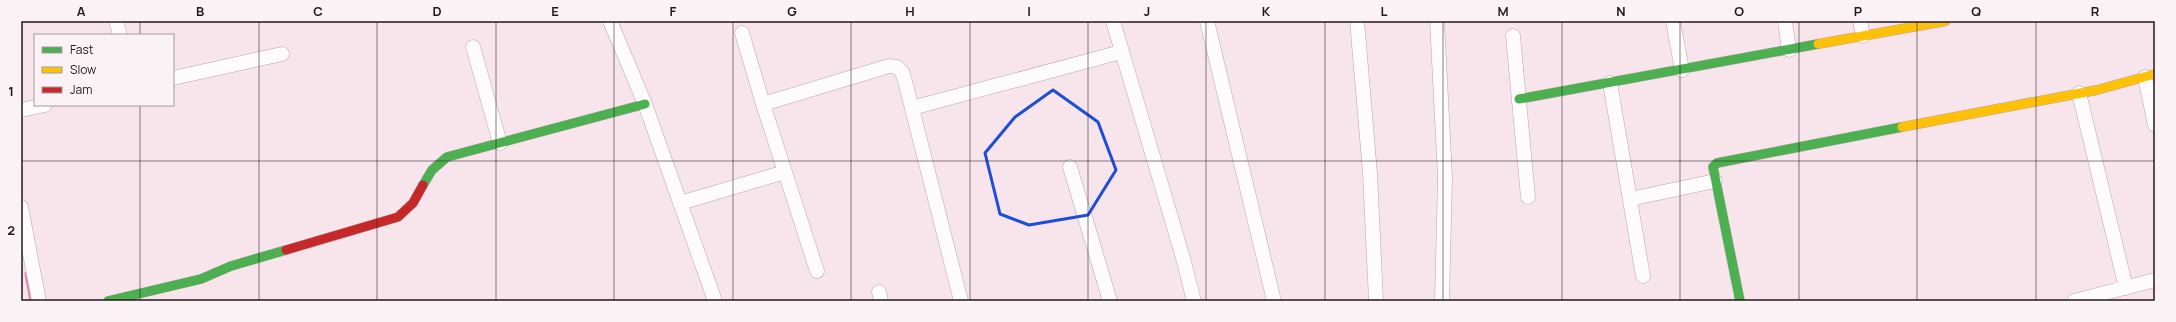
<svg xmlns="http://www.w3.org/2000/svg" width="2176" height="322" font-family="Manrope,sans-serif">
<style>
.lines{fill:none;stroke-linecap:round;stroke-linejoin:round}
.stream{stroke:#e187af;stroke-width:5}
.street-casing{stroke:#b6a7ac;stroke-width:15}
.fast-casing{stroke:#b6a7ac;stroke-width:10}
.slow-casing{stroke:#b6a7ac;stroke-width:10}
.jam-casing{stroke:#b6a7ac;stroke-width:10}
.street{stroke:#fefbfc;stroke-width:14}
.fast{stroke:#4caf50;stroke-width:9}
.slow{stroke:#ffc107;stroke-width:9}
.jam{stroke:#c62828;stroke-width:9}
.marked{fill:none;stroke:#1d4ed8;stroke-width:3;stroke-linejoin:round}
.grid{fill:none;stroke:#26171d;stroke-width:1;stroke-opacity:0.55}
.neatline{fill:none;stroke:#26171d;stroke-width:1.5}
.grid-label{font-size:13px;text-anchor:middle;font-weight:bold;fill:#26171d}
</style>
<rect width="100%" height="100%" fill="#f7e5eb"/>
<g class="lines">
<!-- stream -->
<path class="stream" d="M27 274 32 301"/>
<!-- street casing -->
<g class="street-casing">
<path id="street" d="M116 21 120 35
M610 21 645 104 715 301
M1113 21 1183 258 1194 301
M1207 21 1274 301
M1357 21 1370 173 1376 301
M1437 21 1445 177 1442 301
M1673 21 1682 70
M1785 21 1789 50
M1860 21 1863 36
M742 33 763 104 817 271
M1513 36 1528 197
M473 47 500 143
M2145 77 2155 125
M173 78 282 54
M1610 83 1643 276
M2079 93 2126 288
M763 104 889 66 897 67 902 72 905 81 961 301
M912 108 1121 52
M21 110 45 105
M1070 167 1110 301
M1630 199 1715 181
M680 203 785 172
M21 207 39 301
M879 292 881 301
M2074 301 2155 280"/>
</g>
<!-- fast casing -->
<g class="fast-casing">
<path id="fast" d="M1519 99 1818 44
M423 185 432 170 447 157 645 104
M108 301 201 279 231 266 286 250
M1740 301 1713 167 1717 163 1902 127"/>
</g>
<!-- slow casing -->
<g class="slow-casing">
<path id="slow" d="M1818 44 1946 21
M1902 127 2097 90 2155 74"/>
</g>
<!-- jam casing -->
<g class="jam-casing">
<path id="jam" d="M286 250 398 217 413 203 423 185"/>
</g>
<!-- street -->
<use href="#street" class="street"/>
<!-- fast -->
<use href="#fast" class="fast"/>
<!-- slow -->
<use href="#slow" class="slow"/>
<!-- jam -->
<use href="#jam" class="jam"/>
</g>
<!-- marked area -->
<path class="marked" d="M1053 90 1098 122 1116 170 1088 215 1029 225 1000 214 985 153 1015 117Z"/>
<!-- grid -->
<path class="grid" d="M140 21V35M259 21V301M377 21V301M496 21V301M614 21V301M733 21V301M851 21V301M970 21V301M1088 21V301M1206 21V301M1325 21V301M1443 21V301M1562 21V301M1680 21V301M1799 21V301M1917 21V301M2036 21V301M140 105V301M21 161H2155"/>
<!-- border -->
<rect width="2176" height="322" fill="none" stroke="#faf2f5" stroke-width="44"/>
<!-- legend -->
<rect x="34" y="34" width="140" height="72" fill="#faf2f5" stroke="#a59a9f"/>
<rect x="42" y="47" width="20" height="6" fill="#4caf50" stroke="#a59a9f"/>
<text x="70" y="54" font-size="12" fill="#26171d">Fast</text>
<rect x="42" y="67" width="20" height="6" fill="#ffc107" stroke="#a59a9f"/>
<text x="70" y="74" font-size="12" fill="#26171d">Slow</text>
<rect x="42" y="87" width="20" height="6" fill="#c62828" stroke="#a59a9f"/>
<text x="70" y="94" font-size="12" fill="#26171d">Jam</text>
<rect x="22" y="22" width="2132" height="278" class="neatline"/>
<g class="grid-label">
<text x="81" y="16">A</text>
<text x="200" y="16">B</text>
<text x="318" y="16">C</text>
<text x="437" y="16">D</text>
<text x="555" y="16">E</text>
<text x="673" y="16">F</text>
<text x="792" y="16">G</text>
<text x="910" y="16">H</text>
<text x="1029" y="16">I</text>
<text x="1147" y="16">J</text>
<text x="1266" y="16">K</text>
<text x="1384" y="16">L</text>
<text x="1503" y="16">M</text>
<text x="1621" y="16">N</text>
<text x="1739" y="16">O</text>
<text x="1858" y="16">P</text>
<text x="1976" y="16">Q</text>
<text x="2095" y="16">R</text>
<text x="11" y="96">1</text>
<text x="11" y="235">2</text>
</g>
</svg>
